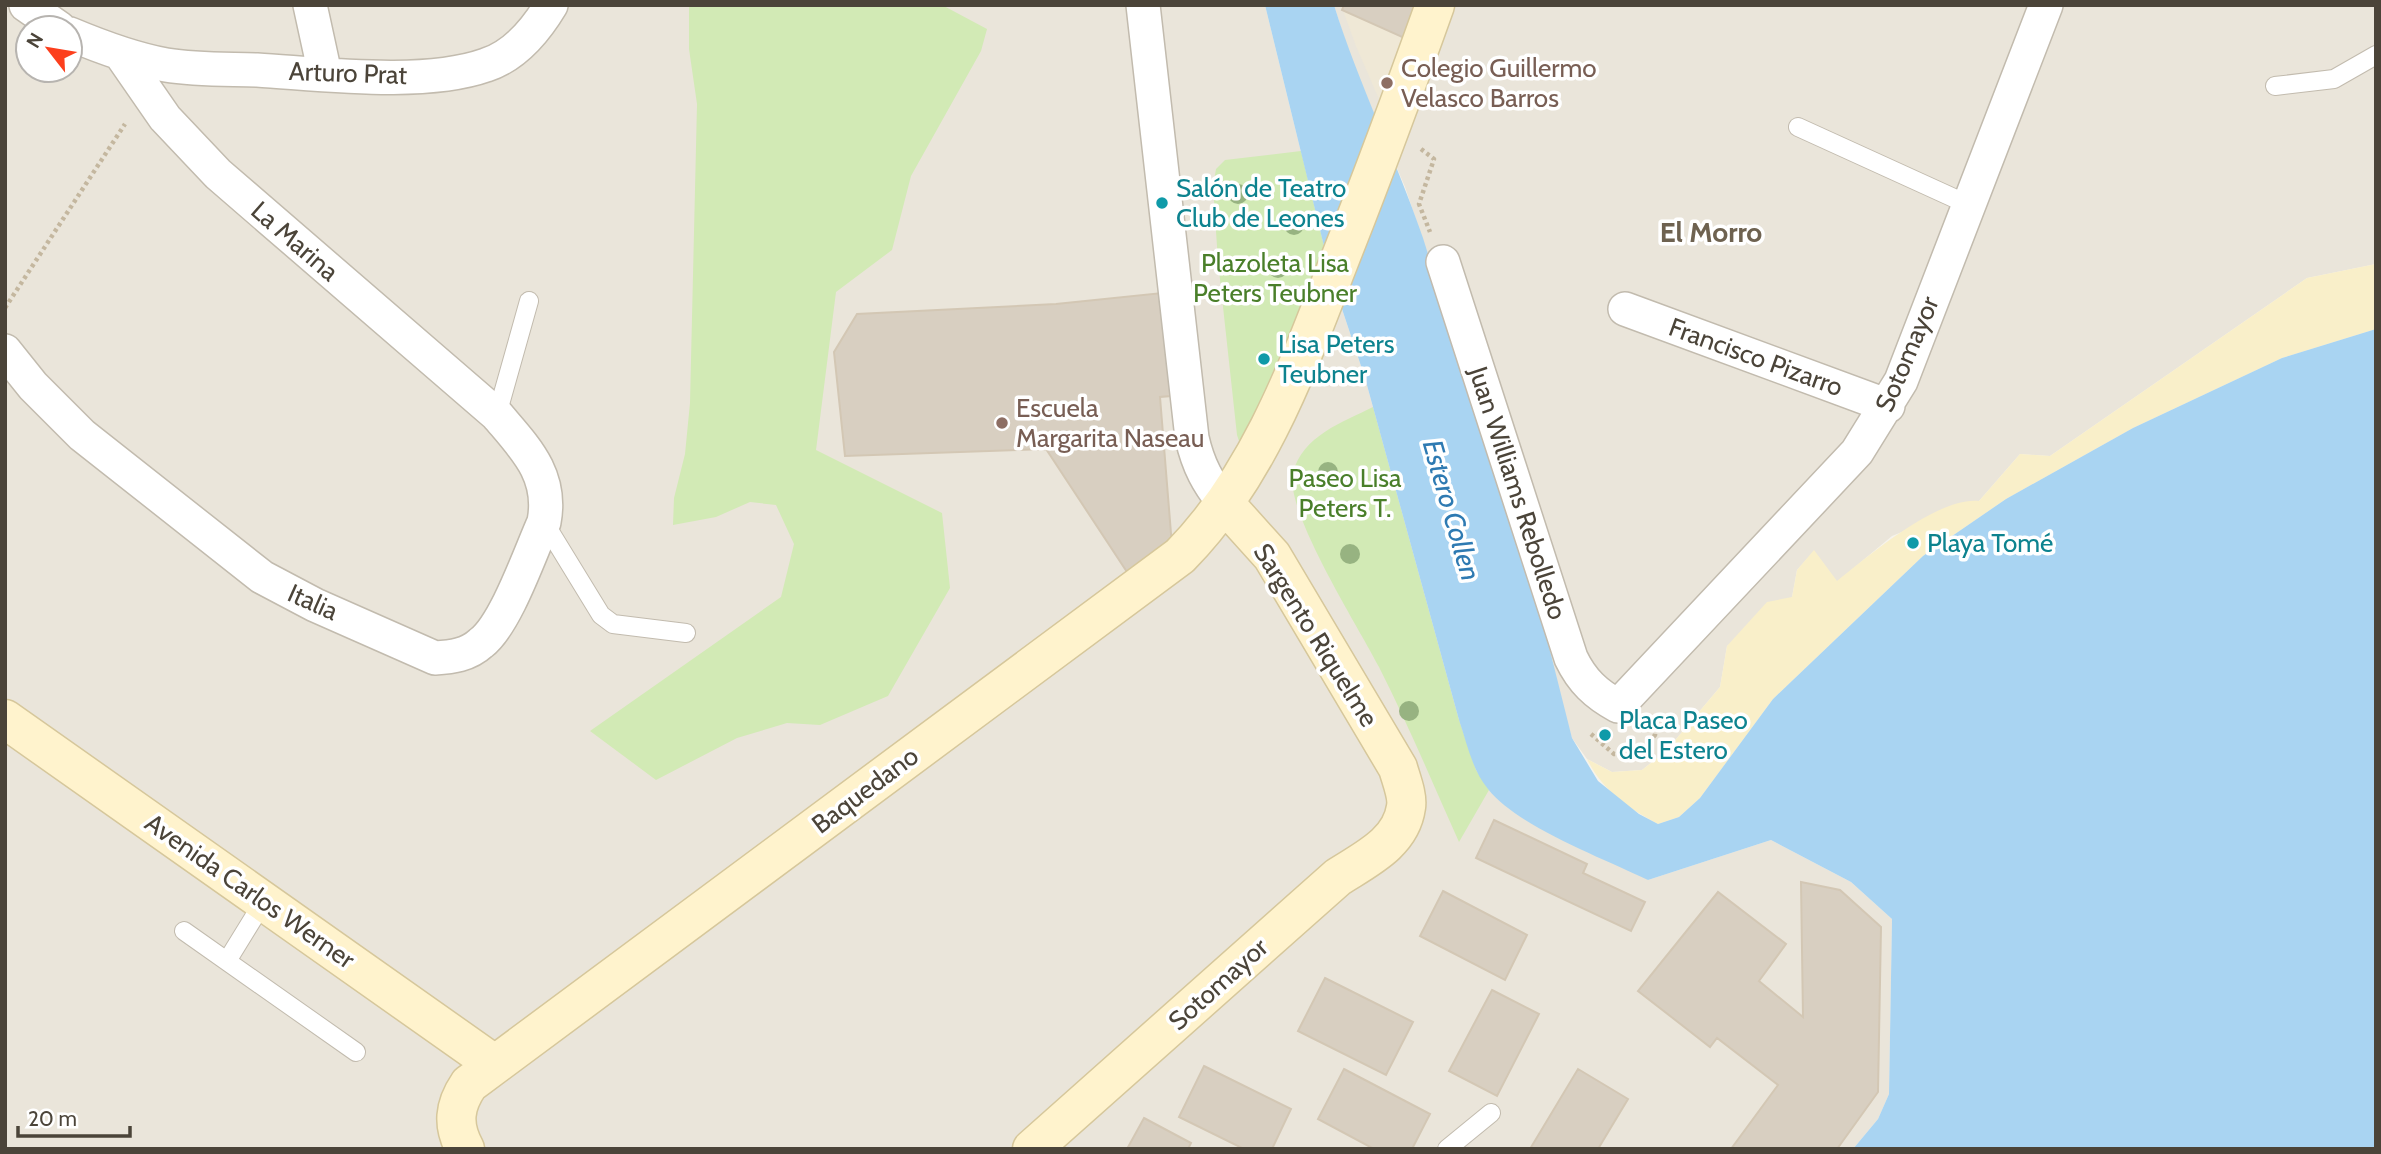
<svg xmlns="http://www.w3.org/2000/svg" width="2381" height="1154" font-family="Cabin,sans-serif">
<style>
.residential{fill:#eae5da;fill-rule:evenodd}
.education{fill:#efe8d6}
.green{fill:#d2eab5}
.sand{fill:#f9efc9}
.water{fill:#a9d4f2}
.building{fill:#d8cfc1;stroke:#d3c7b4;stroke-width:2}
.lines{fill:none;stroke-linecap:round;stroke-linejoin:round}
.lane-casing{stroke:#c2bbae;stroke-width:20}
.street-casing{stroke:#c2bbae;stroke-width:36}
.secondary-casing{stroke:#d6c79b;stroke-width:41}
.path{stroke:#c4b79f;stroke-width:4.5;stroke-dasharray:3.5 3.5;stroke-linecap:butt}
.lane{stroke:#fff;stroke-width:18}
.street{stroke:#fff;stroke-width:33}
.secondary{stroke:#fff3cd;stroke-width:38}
.tree{fill:#97b381}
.education-dot{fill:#8d6e63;stroke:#fff;stroke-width:2.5}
.culture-dot{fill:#0f9aa8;stroke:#fff;stroke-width:2.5}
.labels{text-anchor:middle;stroke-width:7;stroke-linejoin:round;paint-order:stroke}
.education-label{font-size:26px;fill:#785e54;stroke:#fff;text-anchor:start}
.street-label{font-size:26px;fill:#4b4439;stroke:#fff}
.culture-label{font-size:26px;fill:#0d838f;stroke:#fff;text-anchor:start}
.park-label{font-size:26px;fill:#4a7f2a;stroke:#fff}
.neighbourhood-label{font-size:28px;font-weight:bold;fill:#6e6250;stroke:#fff}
.water-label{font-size:28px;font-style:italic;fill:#2e7ab2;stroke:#fff}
</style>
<rect width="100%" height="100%" fill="#f6f3ec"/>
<!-- residential -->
<path class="residential" d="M5 5H1265L1332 279 1365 378 1459 720 1648 880 1771 840 1851 882 1892 919 1889 1094 1878 1119 1853 1149H5ZM28 28H70V70H28Z
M1334 5H2376V264L2307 278 2050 456 2020 454 1979 501 1892 536 1837 582 1814 551 1797 570 1792 597 1727 646 1720 687 1666 751 1642 770 1612 772 1587 759 1572 738 1422 238 1405 187 1352 62Z"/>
<!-- education -->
<path class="education" d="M1341 5H1432L1388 120 1356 46Z"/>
<!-- green -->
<path class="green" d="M689 5H942L987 29 981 51 911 176 892 250 836 292 816 450 942 513 950 588 888 696 820 725 787 723 737 738 656 780 590 731 781 597 794 544 776 505 750 502 716 517 673 525 674 498 685 454 690 403 697 104 689 49Z
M1301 151 1332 279 1241 447 1237 435 1218 261 1213 186 1216 169 1225 160Z
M1373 407 1459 720 1476 770 1489 790 1459 842C1433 784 1408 724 1379 667 1360 629 1284 511 1293 473 1302 436 1343 422 1373 407Z"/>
<!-- sand -->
<path class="sand" d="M2376 264V329L2282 358 2133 428 2006 499 1923 556 1773 699 1700 798 1679 817 1658 824C1628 808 1602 790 1587 759L1612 772 1642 770 1666 751 1720 687 1727 646 1767 602 1792 597 1797 570 1814 550 1837 581C1868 556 1939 496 1979 501L2020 454 2050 456 2307 278Z"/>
<!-- water -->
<path class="water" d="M1265 5H1334C1359 85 1396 159 1423 238L1541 615 1572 738 1598 781 1639 814 1658 824 1679 817 1700 798 1773 699 1923 556 2006 499 2133 428 2282 358 2376 329V1149H1853L1878 1119 1889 1094 1892 919 1851 882 1771 840 1648 880C1603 858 1518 827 1488 789 1472 770 1467 743 1459 720L1365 378 1332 279Z"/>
<!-- building -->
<path class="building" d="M1344 5H1424L1411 41 1342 10Z
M1162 293 1171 396 1160 397 1172 546 1131 578 1046 449 845 456 834 352 857 314 1056 304Z
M1494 820 1587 864 1583 873 1645 902 1631 931 1476 858Z
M1801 882 1840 890 1881 927 1878 1092 1837 1149H1731L1778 1085 1717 1038 1710 1047 1638 991 1718 892 1786 944 1759 981 1803 1017Z
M1443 891 1527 935 1505 980 1420 936Z
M1325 978 1413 1022 1386 1075 1298 1031Z
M1492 990 1539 1014 1497 1096 1449 1071Z
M1204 1066 1291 1109 1272 1149H1244L1179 1117Z
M1344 1069 1430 1114 1412 1149H1374L1318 1119Z
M1578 1069 1628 1099 1598 1149H1530Z
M1144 1118 1191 1143 1188 1149H1127Z"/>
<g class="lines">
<!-- lane casing -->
<g class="lane-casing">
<path id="lane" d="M2275 86 2334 79 2376 55
M1798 127 1967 204
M497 415 529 301
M544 522 601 615 613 624 686 633
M184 931 356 1052
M227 961 264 901
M1447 1149 1491 1113"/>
</g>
<!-- street casing -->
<g class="street-casing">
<path id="street" d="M26 5 59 28
M310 5 325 74
M1143 5 1192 438C1198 465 1208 484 1226 505
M70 34C101 47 133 59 166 65 196 70 227 69 257 70 323 74 424 87 486 65 514 56 536 30 551 5
M1443 262 1571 658C1582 681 1596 694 1618 706L1857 452 1901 381 2046 5
M1625 309 1888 406
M5 351 33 386 82 435 262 577 315 605 435 658C452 657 468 655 481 643 506 624 530 553 544 522 553 475 525 448 497 415L218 174 165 118 120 53"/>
</g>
<!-- secondary casing -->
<g class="secondary-casing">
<path id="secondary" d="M5 719 494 1064
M465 1149C452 1125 454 1106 469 1084L1180 556C1259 476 1298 367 1338 264 1372 178 1404 92 1435 5
M1032 1149 1338 877C1366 859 1401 843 1406 807 1408 796 1401 779 1398 768L1272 556 1226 505"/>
</g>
<!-- path -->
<path class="path" d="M1421 149 1434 159 1419 204 1430 232
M5 308 125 124
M1591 734 1614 754 1640 752 1655 735 1657 719"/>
<!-- lane -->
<use href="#lane" class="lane"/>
<!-- street -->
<use href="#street" class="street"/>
<!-- secondary -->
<use href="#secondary" class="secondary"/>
</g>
<!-- trees -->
<g class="tree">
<circle cx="1238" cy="194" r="10"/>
<circle cx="1294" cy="225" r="10"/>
<circle cx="1278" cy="268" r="10"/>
<circle cx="1328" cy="472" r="10"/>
<circle cx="1350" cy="554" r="10"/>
<circle cx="1409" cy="711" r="10"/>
</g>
<!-- markers -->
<g class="education-dot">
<circle cx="1387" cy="83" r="7"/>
<circle cx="1002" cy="423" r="7"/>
</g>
<g class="culture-dot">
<circle cx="1162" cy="203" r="7"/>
<circle cx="1264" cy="359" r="7"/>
<circle cx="1913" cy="543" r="7"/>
<circle cx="1605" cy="735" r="7"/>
</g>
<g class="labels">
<!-- education labels -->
<g class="education-label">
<text x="1401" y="77">Colegio Guillermo<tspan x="1401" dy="30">Velasco Barros</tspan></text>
<text x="1016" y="417">Escuela<tspan x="1016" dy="30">Margarita Naseau</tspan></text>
</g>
<!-- street labels -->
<g class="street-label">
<text transform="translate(348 73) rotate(2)" y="9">Arturo Prat</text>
<text transform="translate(295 241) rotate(41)" y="9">La Marina</text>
<text transform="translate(1907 354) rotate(-67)" y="9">Sotomayor</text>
<text transform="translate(1756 357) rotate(20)" y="9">Francisco Pizarro</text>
<text transform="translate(1518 493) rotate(72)" y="9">Juan Williams Rebolledo</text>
<text transform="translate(313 602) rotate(24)" y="9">Italia</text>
<text transform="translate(1316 635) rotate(58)" y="9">Sargento Riquelme</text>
<text transform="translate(865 790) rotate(-37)" y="9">Baquedano</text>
<text transform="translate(250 891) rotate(35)" y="9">Avenida Carlos Werner</text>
<text transform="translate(1218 984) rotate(-42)" y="9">Sotomayor</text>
</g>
<!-- culture labels -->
<g class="culture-label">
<text x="1176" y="197">Salón de Teatro<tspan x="1176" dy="30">Club de Leones</tspan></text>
<text x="1278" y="353">Lisa Peters<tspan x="1278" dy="30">Teubner</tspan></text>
<text x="1927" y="552">Playa Tomé</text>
<text x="1619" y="729">Placa Paseo<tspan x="1619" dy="30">del Estero</tspan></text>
</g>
<!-- park labels -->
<g class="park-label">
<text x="1275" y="272">Plazoleta Lisa<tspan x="1275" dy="30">Peters Teubner</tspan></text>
<text x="1345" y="487">Paseo Lisa<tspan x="1345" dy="30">Peters T.</tspan></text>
</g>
<!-- neighbourhood labels -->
<g class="neighbourhood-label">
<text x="1711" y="242">El Morro</text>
</g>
<!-- water labels -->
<g class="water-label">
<text transform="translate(1452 510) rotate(74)" y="10">Estero Collen</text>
</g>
</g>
<!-- border -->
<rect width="2381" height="1154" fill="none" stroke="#4b4439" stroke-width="14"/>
<!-- north arrow -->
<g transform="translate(49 49) rotate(301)"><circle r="33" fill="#ffffff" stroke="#b7b4b0" stroke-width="2"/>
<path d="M0-5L12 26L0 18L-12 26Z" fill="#fc3f1d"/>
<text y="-10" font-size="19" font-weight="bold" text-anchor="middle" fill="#4b4439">N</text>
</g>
<!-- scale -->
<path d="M18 1126v10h112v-10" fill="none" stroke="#4b4439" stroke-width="3.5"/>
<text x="28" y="1126" font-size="21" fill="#4b4439" stroke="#ffffff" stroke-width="5" paint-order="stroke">20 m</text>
</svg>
